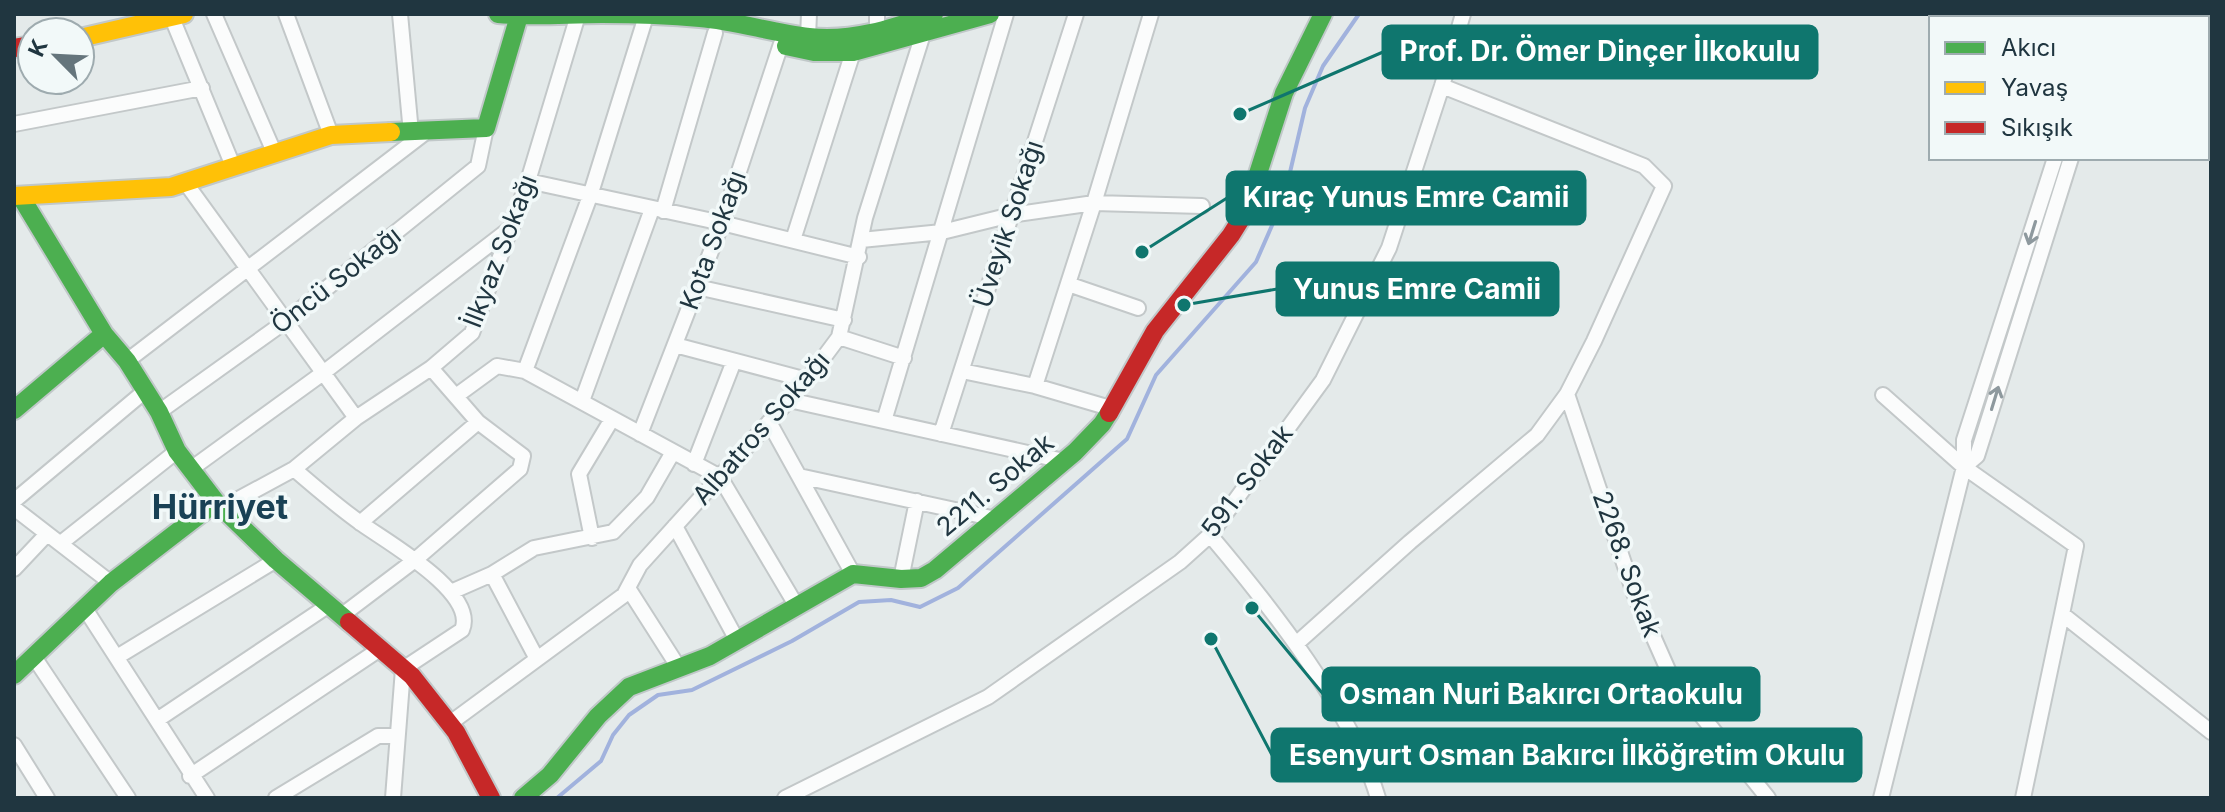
<svg xmlns="http://www.w3.org/2000/svg" width="2225" height="812" font-family="Inter,sans-serif">
<style>
.lines{fill:none;stroke-linecap:round;stroke-linejoin:round}
.stream{stroke:#a1b2dd;stroke-width:4}
.street-casing{stroke:#c3c8c9;stroke-width:18}
.fast-casing{stroke:#c1c8c9;stroke-width:22}
.slow-casing{stroke:#c1c8c9;stroke-width:22}
.jam-casing{stroke:#c1c8c9;stroke-width:22}
.street{stroke:#fbfcfc;stroke-width:14}
.fast{stroke:#4caf50;stroke-width:18}
.slow{stroke:#ffc107;stroke-width:18}
.jam{stroke:#c62828;stroke-width:18}
.oneway{stroke:#8e999e}
.labels{text-anchor:middle;stroke-width:7;stroke-linejoin:round;paint-order:stroke}
.street-label{font-size:26px;fill:#203640;stroke:#f2f9f9}
.district-label{font-size:34px;font-weight:bold;fill:#194155;stroke:#f2f9f9}
.leader{fill:none;stroke:#0f766e;stroke-width:3}
.callout-dot{fill:#0f766e;stroke:#f2f9f9;stroke-width:3}
.callout{fill:#0f766e;stroke:#0f766e;stroke-width:3}
.callout-label{font-size:28px;text-anchor:middle;font-weight:bold;fill:#fff}
</style>
<rect width="100%" height="100%" fill="#e4eaea"/>
<g class="lines">
<!-- stream -->
<path class="stream" d="M557 798 601 761 613 735 629 715 658 695 692 690 792 641 859 602 891 600 920 607 958 588 1127 439 1156 375 1256 262 1284 198 1305 108 1323 66 1359 14"/>
<!-- street casing -->
<g class="street-casing">
<path id="street" d="M214 14 274 152
M286 14 331 135
M400 14 411 133
M2042 14 2050 18
M2085 14 2094 18
M172 18 233 166
M877 33V14
M808 37 809 14
M2207 80 2211 83
M2207 99 2211 101
M14 124 202 88
M528 181 722 223 859 257
M185 182 356 418
M663 211 715 33
M793 240 853 52
M861 240 942 232 1011 215 1094 203 1202 206
M1068 284 1138 308
M697 287 844 320
M839 337 904 358
M675 345 807 380
M127 361 426 132
M525 371 590 196 646 16
M962 371 1035 386 1110 408
M1035 386 1094 203 1151 14
M1567 394 1634 593 1672 679 1768 798
M1883 395 1964 467 2076 546 2062 614
M456 396 497 366 525 371 720 477 796 605
M789 400 1064 461
M582 401 652 209
M159 412 286 321 478 166 486 128
M884 421 1006 14
M769 422 853 574
M640 434 722 223 781 44
M941 434 1076 14
M694 464 734 361
M1964 467 1977 456 2071 158
M191 469 323 373 512 227
M294 469C316 488 338 507 362 524 387 542 478 593 462 630L403 669 393 798
M799 476 996 519
M14 501 145 391
M14 508 111 583
M222 508 294 469 356 418 431 368 472 333 528 181 578 15
M360 523 478 422
M675 526 738 642
M1210 535C1270 606 1352 709 1378 798
M592 538 579 474 612 419
M61 543 177 451
M14 569 47 534
M901 579 917 501
M628 588 679 668
M451 592 492 574
M84 607 207 798
M341 616 415 560 520 469 523 456 478 422 431 368
M1296 644 1410 542 1537 435 1567 394 1594 341 1664 186 1644 166 1442 86
M34 657 128 798
M117 657 276 560
M537 659 492 574 534 548 613 532 647 497 673 452
M157 720 329 605
M449 724 624 595 640 565 807 380 839 337 865 218 923 34
M14 745 47 798
M190 776 380 649
M276 798 378 736H397
M785 798 988 697 1180 562 1210 535 1323 380 1389 248 1442 86 1463 14
M1881 798 1964 467V440L2055 158
M2023 798 2062 614 2211 732"/>
</g>
<!-- fast casing -->
<g class="fast-casing">
<path id="fast" d="M498 14C533 17 567 14 602 14 634 14 668 15 700 18 737 21 772 33 809 37 853 42 893 28 934 14
M786 46 814 52H853L990 14
M391 132 486 128 519 16
M21 197 104 334 127 361 159 412 177 451 216 502 276 560 349 622
M1246 211 1284 93 1323 14
M14 410 104 334
M14 675 111 583 216 502
M523 798 550 775 598 716 629 687 710 656 853 574 901 579 921 578 935 570 1075 452 1102 424 1109 413"/>
</g>
<!-- slow casing -->
<g class="slow-casing">
<path id="slow" d="M80 38 184 14
M14 196 171 187 331 135 391 132"/>
</g>
<!-- jam casing -->
<g class="jam-casing">
<path id="jam" d="M14 48 32 45
M1109 413 1155 331 1231 235 1246 211
M349 622 412 676 456 732 491 798"/>
</g>
<!-- street -->
<use href="#street" class="street"/>
<!-- fast -->
<use href="#fast" class="fast"/>
<!-- slow -->
<use href="#slow" class="slow"/>
<!-- jam -->
<use href="#jam" class="jam"/>
</g>
<!-- one-way arrows -->
<defs><path id="oneway-shaft" d="M-6 0H5M1.5-3L5.5 0L1.5 3" fill="none" stroke-width="1.6" stroke-linecap="round" stroke-linejoin="round" transform="scale(2)"/></defs>
<g class="oneway">
<use href="#oneway-shaft" transform="translate(2032 233) rotate(107)"/>
<use href="#oneway-shaft" transform="translate(1995 398) rotate(-73)"/>
</g>
<g class="labels">
<!-- street labels -->
<g class="street-label">
<text transform="translate(1008 224) rotate(-72)" y="9">Üveyik Sokağı</text>
<text transform="translate(713 240) rotate(-70)" y="9">Kota Sokağı</text>
<text transform="translate(500 251) rotate(-69)" y="9">İlkyaz Sokağı</text>
<text transform="translate(336 280) rotate(-38)" y="9">Öncü Sokağı</text>
<text transform="translate(761 428) rotate(-49)" y="9">Albatros Sokağı</text>
<text transform="translate(1247 481) rotate(-53)" y="9">591. Sokak</text>
<text transform="translate(995 485) rotate(-40)" y="9">2211. Sokak</text>
<text transform="translate(1627 564) rotate(70)" y="9">2268. Sokak</text>
</g>
<!-- district labels -->
<g class="district-label">
<text x="220" y="519">Hürriyet</text>
</g>
</g>
<!-- callouts -->
<path class="leader" d="M1240 114L1383 52M1142 252L1227 198M1184 305L1277 289M1252 608L1323 694M1211 639L1272 755"/>
<g class="callout-dot">
<circle cx="1240" cy="114" r="8"/>
<circle cx="1142" cy="252" r="8"/>
<circle cx="1184" cy="305" r="8"/>
<circle cx="1252" cy="608" r="8"/>
<circle cx="1211" cy="639" r="8"/>
</g>
<g class="callout">
<rect x="1383" y="26" width="434" height="52" rx="8"/>
<rect x="1227" y="172" width="358" height="52" rx="8"/>
<rect x="1277" y="263" width="281" height="52" rx="8"/>
<rect x="1323" y="668" width="436" height="52" rx="8"/>
<rect x="1272" y="729" width="589" height="52" rx="8"/>
</g>
<g class="callout-label">
<text x="1600" y="61">Prof. Dr. Ömer Dinçer İlkokulu</text>
<text x="1406" y="207">Kıraç Yunus Emre Camii</text>
<text x="1417" y="299">Yunus Emre Camii</text>
<text x="1541" y="704">Osman Nuri Bakırcı Ortaokulu</text>
<text x="1567" y="765">Esenyurt Osman Bakırcı İlköğretim Okulu</text>
</g>
<!-- border -->
<rect width="2225" height="812" fill="none" stroke="#203640" stroke-width="32"/>
<!-- legend -->
<rect x="1929" y="16" width="280" height="144" fill="#f2f9f9" stroke="#9eabaf" stroke-width="2"/>
<rect x="1945" y="42" width="40" height="12" fill="#4caf50" stroke="#9eabaf" stroke-width="2"/>
<text x="2001" y="56" font-size="24" fill="#203640">Akıcı</text>
<rect x="1945" y="82" width="40" height="12" fill="#ffc107" stroke="#9eabaf" stroke-width="2"/>
<text x="2001" y="96" font-size="24" fill="#203640">Yavaş</text>
<rect x="1945" y="122" width="40" height="12" fill="#c62828" stroke="#9eabaf" stroke-width="2"/>
<text x="2001" y="136" font-size="24" fill="#203640">Sıkışık</text>
<!-- north arrow -->
<g transform="translate(56 56) rotate(294)"><circle r="38" fill="#f2f9f9" stroke="#9eabaf" stroke-width="2"/>
<path d="M0-6L14 30L0 20L-14 30Z" fill="#65757c"/>
<text y="-12" font-size="22" font-weight="bold" text-anchor="middle" fill="#203640">K</text>
</g>
</svg>
